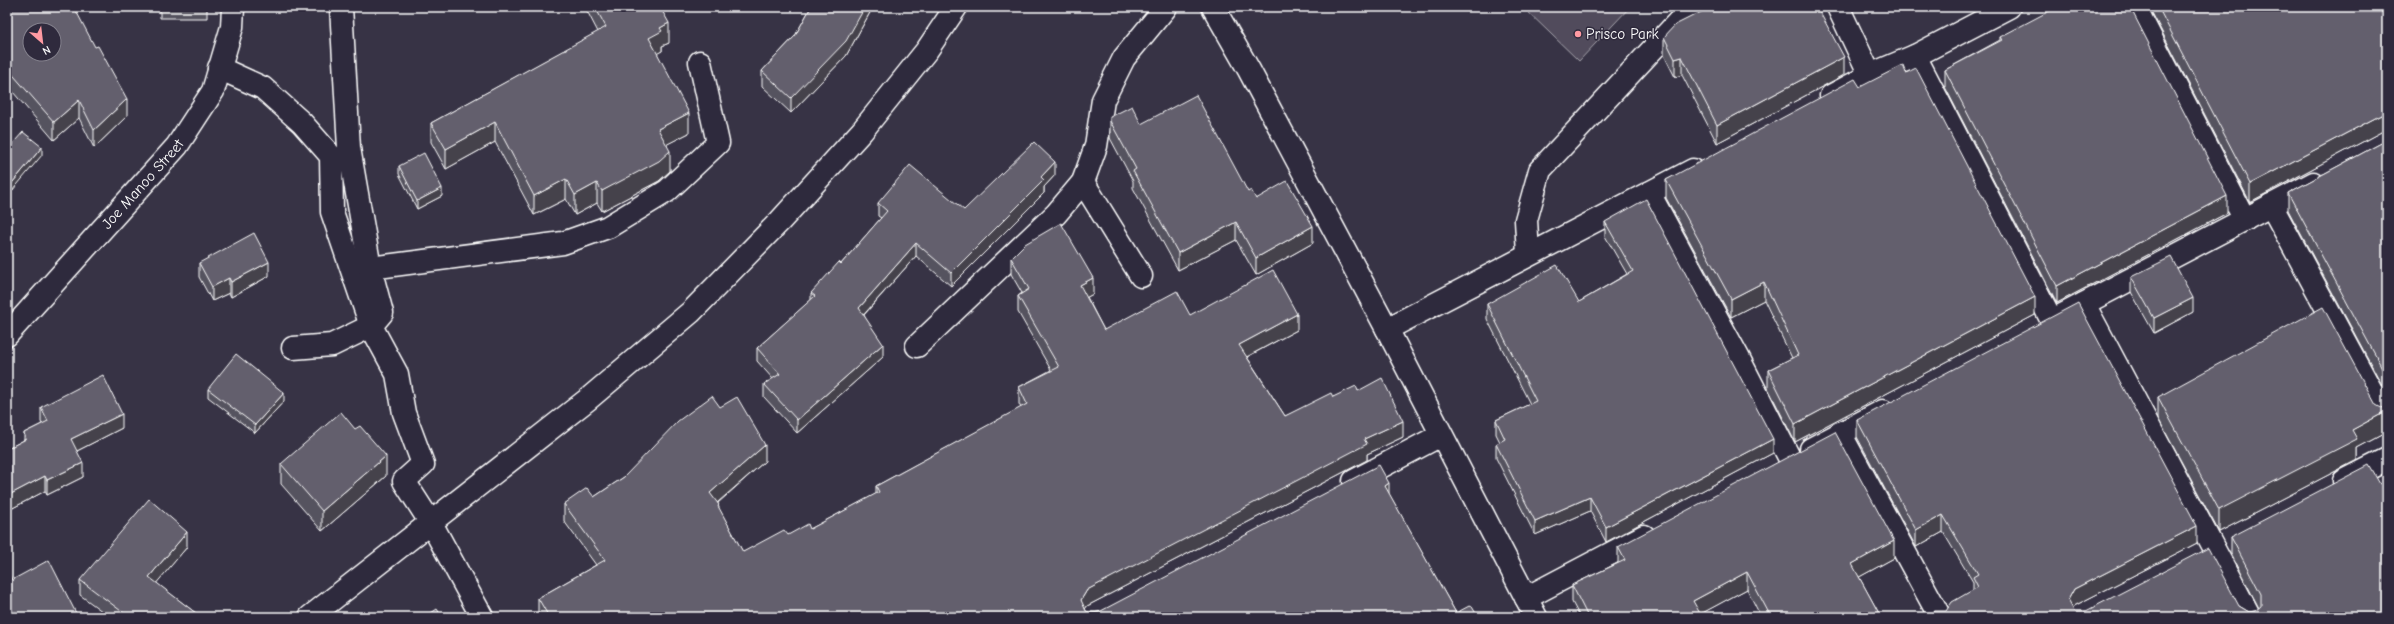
<svg xmlns="http://www.w3.org/2000/svg" width="2394" height="624" font-family="'Comic Neue',sans-serif">
<style>
.green{fill:#514c5c;stroke:#a8a6ae}
.lines{fill:none;stroke-linecap:round;stroke-linejoin:round}
.minor-casing{stroke:#fff;stroke-width:25}
.major-casing{stroke:#fff;stroke-width:25}
.minor{stroke:#2f2a3d;stroke-width:22}
.major{stroke:#2f2a3d;stroke-width:22}
.wall{fill:#55525e;stroke:#fff}
.shaded-wall{fill:#45424c;stroke:#fff}
.building{fill:#635f6d;stroke:#fff;fill-rule:evenodd}
.poi-dot{fill:#ff9aa2;stroke:#2f2a3d;stroke-width:1.5}
.labels{text-anchor:middle;stroke-width:3;stroke-linejoin:round;paint-order:stroke}
.poi-label{font-size:15px;fill:#fff;stroke:#2f2a3d;text-anchor:start}
.street-label{font-size:15px;fill:#fff;stroke:#2f2a3d}
</style>
<rect width="100%" height="100%" fill="#373345"/>
<filter id="ink" filterUnits="userSpaceOnUse"><feTurbulence type="fractalNoise" baseFrequency=".025" numOctaves="2"/><feDisplacementMap in="SourceGraphic" scale="8" xChannelSelector="R" yChannelSelector="G"/><feConvolveMatrix kernelMatrix="1 2 1 2 8 2 1 2 1" color-interpolation-filters="sRGB"/></filter>
<g filter="url(#ink)">
<!-- green -->
<path class="green" d="M1523 7H1630L1579 61Z"/>
<g class="lines">
<!-- minor casing -->
<g class="minor-casing">
<g id="minor">
<path d="M1213 7 1249 70 1387 329 1536 617"/>
<path d="M1838 7 1870 75"/>
<path d="M2135 7 2245 220"/>
<path d="M1915 56 2052 321"/>
<path d="M219 68 263 88 302 123 331 156 332 212 371 326 397 374 404 413 423 464 404 481 431 523 482 617"/>
<path d="M1831 96 1870 75 1915 56 2009 7"/>
<path d="M1083 182 1141 276"/>
<path d="M1649 193 1738 357 1790 459"/>
<path d="M2271 205 2387 420"/>
<path d="M1528 254 1526 220 1540 170 1692 7"/>
<path d="M370 268 563 243 608 227 667 191 718 143 700 62"/>
<path d="M2084 304 2250 617"/>
<path d="M2053 320 2314 183"/>
<path d="M1387 329 1693 170"/>
<path id="s1" d="M7 335 177 146 213 91 232 27 233 7"/>
<path d="M917 346 1056 214 1083 182 1096 146 1103 100 1124 58 1166 7"/>
<path d="M293 348 332 345 371 326 382 313 370 268 349 148 341 7"/>
<path d="M1840 433 1940 617"/>
<path d="M1811 449 1883 411"/>
<path d="M1354 481 1441 435"/>
<path d="M2344 481 2387 459"/>
<path d="M1526 598 1644 536"/>
</g>
</g>
<!-- major casing -->
<g class="major-casing">
<path id="major" d="M310 617 587 400 691 312 780 221 862 131 927 50 956 7"/>
</g>
<!-- minor -->
<use href="#minor" class="minor"/>
<!-- major -->
<use href="#major" class="major"/>
</g>
<!-- wall -->
<path class="wall" d="M160 7H207V18H160Z
M585 7H632L635 11 669 43 662 46V51L657 53 689 133 667 144 670 171 659 181 602 211 597 203 575 215 566 199 534 215 495 142 446 169 431 142V123L598 32Z
M811 7H873L846 56 791 113 762 86V71L795 36Z
M1257 7H1271L1260 13Z
M2149 7H2387V131L2381 132 2250 202Z
M7 8 127 116 94 148 79 118 54 140 7 85Z
M1664 37 1844 75 1717 143 1682 75 1675 77 1664 55Z
M2000 37 2227 213 2057 303 1945 87V70L2000 40Z
M1906 73 2035 315 1795 442 1768 388V370L1792 358 1764 300 1731 317 1666 198V180L1860 87Z
M1110 121 1248 192 1256 199 1313 243 1256 275 1236 240 1178 270 1133 188V181L1110 138Z
M2387 140V394L2288 210V193Z
M399 166 442 196 417 209 399 174Z
M1055 175 1044 187V193L951 286 916 256 864 315 883 357 797 433 764 397V384L773 379 757 361V348L811 300V293L841 264 881 218 878 216V203L964 210Z
M1605 222 1773 453 1606 542 1590 511 1535 535 1496 458V444L1500 442 1496 434V420L1530 404 1487 319V304L1579 302 1627 274 1605 236Z
M1011 258 1093 294 1087 297 1104 330 1190 315 1297 330 1247 357 1285 416 1333 397 1358 391 1403 437 1367 454V460L1087 606 1085 609 1086 611 1092 613 1099 612 1389 494 1456 613 1478 617H540L538 614V598L596 565 564 521V504L594 497 624 477 720 407 765 461 718 503 719 509 743 552 788 535 810 529 876 494V486L1021 408 1019 404V387L1051 370 1018 312V296L1022 293 1011 274Z
M199 263 269 276 231 297 229 293 212 301 199 277Z
M2131 277 2193 312 2154 333 2131 292Z
M208 389 284 401 255 433 208 397Z
M2158 397 2387 432 2357 448V460L2219 532 2158 418Z
M41 407 122 428 77 451 83 477 47 495 45 491 7 511V449L24 440V433L42 424 41 422Z
M1857 420 2197 543 2074 606 2072 609 2074 611H2086L2239 606 2249 612 2255 611 2259 608 2231 554V537L2380 484 2387 617 1946 611 1973 590V582L1943 532 1916 547 1857 437Z
M281 464 386 476 322 531 281 484Z
M187 547 156 583 201 617H110L80 595V580Z
M1618 547 1894 558 1859 577 1881 617H1761L1747 589 1700 614 1702 617H1580L1572 602V585L1618 563Z"/>
<!-- shaded-wall -->
<path class="shaded-wall" d="M865 7H873L846 56 791 113V98Z
M1260 7H1271L1260 13Z
M669 23V43L662 46V51L649 58V38L660 28Z
M1682 57V75L1675 77V59Z
M1844 57V75L1717 143V125Z
M127 99V116L94 148V130Z
M79 100V118L54 140V122Z
M689 113V133L658 149V129Z
M2387 114V131L2381 132 2250 202V184L2381 115Z
M495 122V142L446 169V149Z
M42 147V155L7 197V189Z
M670 151V171L659 181 602 211V191Z
M1055 162V175L1044 187V193L951 286V273Z
M566 179V199L534 215V196Z
M597 183V203L575 215V195Z
M442 188V196L417 209V201Z
M2227 196V213L2057 303V286Z
M1236 222V240L1178 270V253Z
M1313 226V243L1256 275V258Z
M916 243V256L859 320V308Z
M269 262V276L231 297V282Z
M229 278V293L212 301V287Z
M1093 278V294L1080 301V285Z
M1764 282V300L1731 317V299Z
M2035 297V315L1795 442V424Z
M2193 298V312L2154 333V318Z
M1297 314V330L1239 361V345Z
M883 344V357L797 433V420Z
M284 393V401L255 433V425Z
M2387 411V432L2357 448V460L2219 532V510L2352 430Z
M122 414V428L71 454V439Z
M1403 421V437L1367 454V460L1087 606 1081 616V600L1087 590 1364 439Z
M1773 439V453L1606 542V527Z
M765 445V461L710 509V493Z
M386 456V476L322 531V511Z
M83 463V477L47 495V480Z
M45 476V491L7 511V496Z
M1389 483V499L1385 486Z
M1590 497V511L1535 535V521Z
M1943 515V532L1916 547V530Z
M2197 526V543L2074 606 2068 617V600L2074 589Z
M187 532V547L149 592V577Z
M1894 541V558L1852 581V564Z
M1747 572V589L1695 617 1693 601Z"/>
<!-- building -->
<path class="building" d="M8 7H74L95 47 98 46 127 99 94 130 79 100 54 122 7 68V8ZM30 30H54V54H30Z
M595 7H632L635 11 643 7H660L669 23 660 28 662 31 649 38 689 113 658 129 670 151 659 161 602 191 597 183 575 195 566 179 534 196 495 122 446 149 431 123 606 27Z
M811 7H865L846 41 791 98 762 71 795 36Z
M1711 7H1817L1844 57 1717 125 1682 57 1675 59 1664 37 1675 25Z
M2057 7H2130L2227 196 2057 286 1945 70 2002 40 2000 37Z
M2158 7H2387V114L2381 115 2250 184Z
M1903 65 1906 73 1916 68 2035 297 1795 424 1768 370 1798 355 1764 282 1731 299 1666 180 1855 79 1860 87Z
M1196 95 1248 192 1251 190 1256 199 1287 181 1313 226 1256 258 1236 222 1178 253 1133 171 1136 169 1110 121V117L1132 106 1141 124Z
M23 132 42 147 7 189V150Z
M2387 140V377L2288 193Z
M1034 142 1055 162 1041 177 1044 180 951 273 916 243 859 308 883 344 797 420 764 384 780 374 757 348 815 296 811 293 839 262 841 264 887 211 878 203 910 165 964 210Z
M424 153 442 188 417 201 399 166Z
M1646 199 1773 439 1606 527 1590 497 1535 521 1496 444 1505 439 1496 420 1536 401 1487 304 1557 265 1579 302 1633 271 1605 222Z
M1061 223 1093 278 1080 285 1104 330 1177 291 1190 315 1273 270 1297 314 1239 345 1285 416 1331 393 1333 397 1356 386 1358 391 1382 378 1403 421 1364 439 1367 444 1087 590 1081 600 1086 611 1092 613 1099 612 1379 465 1389 483 1385 486 1456 613 1471 605 1478 617H549L538 598 605 560 564 504 587 488 594 497 624 477 678 421 712 396 720 407 737 397 765 445 710 493 719 505 718 506 743 552 784 530 788 535 808 524 810 529 879 492 876 486 1027 404 1019 387 1059 367 1018 296 1029 289 1011 258 1025 244Z
M254 233 269 262 231 282 229 278 212 287 199 263Z
M2171 257 2193 298 2154 318 2131 277Z
M2078 303 2197 526 2074 589 2068 600 2074 611H2086L2208 548 2239 606 2249 612 2255 611 2261 606V594L2231 537 2369 465 2380 484 2387 480V617H1924L1935 611H1946L1952 602 1978 587 1973 577 1978 574 1943 515 1916 530 1857 420Z
M2323 307 2376 405 2387 411 2352 430 2357 439 2219 510 2158 397Z
M236 354 284 393 255 425 208 389Z
M103 375 122 414 71 439 83 463 47 480 45 476 7 496V449L26 439 24 433 48 421 41 407Z
M341 412 355 429 360 426 386 456 322 511 281 464Z
M1835 432 1894 541 1852 564 1881 617H1771L1747 572 1693 601 1702 617H1659V616L1657 617H1588L1572 585 1625 560 1618 547Z
M149 499 187 532 149 577 201 617H129L80 580Z
M49 560 78 617H7V570L12 580Z
M437 609 442 617H425Z"/>
</g>
<!-- markers -->
<circle class="poi-dot" cx="1578" cy="34" r="4"/>
<g class="labels">
<!-- poi labels -->
<g class="poi-label">
<text x="1586" y="39">Prisco Park</text>
</g>
<!-- street labels -->
<g class="street-label">
<text dy="5" stroke="none"><textPath href="#s1" startOffset="203">Joe Manoo Street</textPath></text>
</g>
</g>
<!-- margin -->
<rect width="2394" height="624" fill="none" stroke="#2f2a3d" stroke-width="24"/>
<rect x="12" y="12" width="2370" height="600" fill="none" stroke="#fff" stroke-width="1.5" filter="url(#ink)"/>
<!-- north arrow -->
<g transform="translate(42 42) rotate(152)"><circle r="19" fill="#2f2a3d" stroke="#827f8b"/>
<path d="M0-3L7 15L0 10L-7 15Z" fill="#ff9aa2"/>
<text y="-6" font-size="11" font-weight="bold" text-anchor="middle" fill="#ffffff">N</text>
</g>
</svg>
